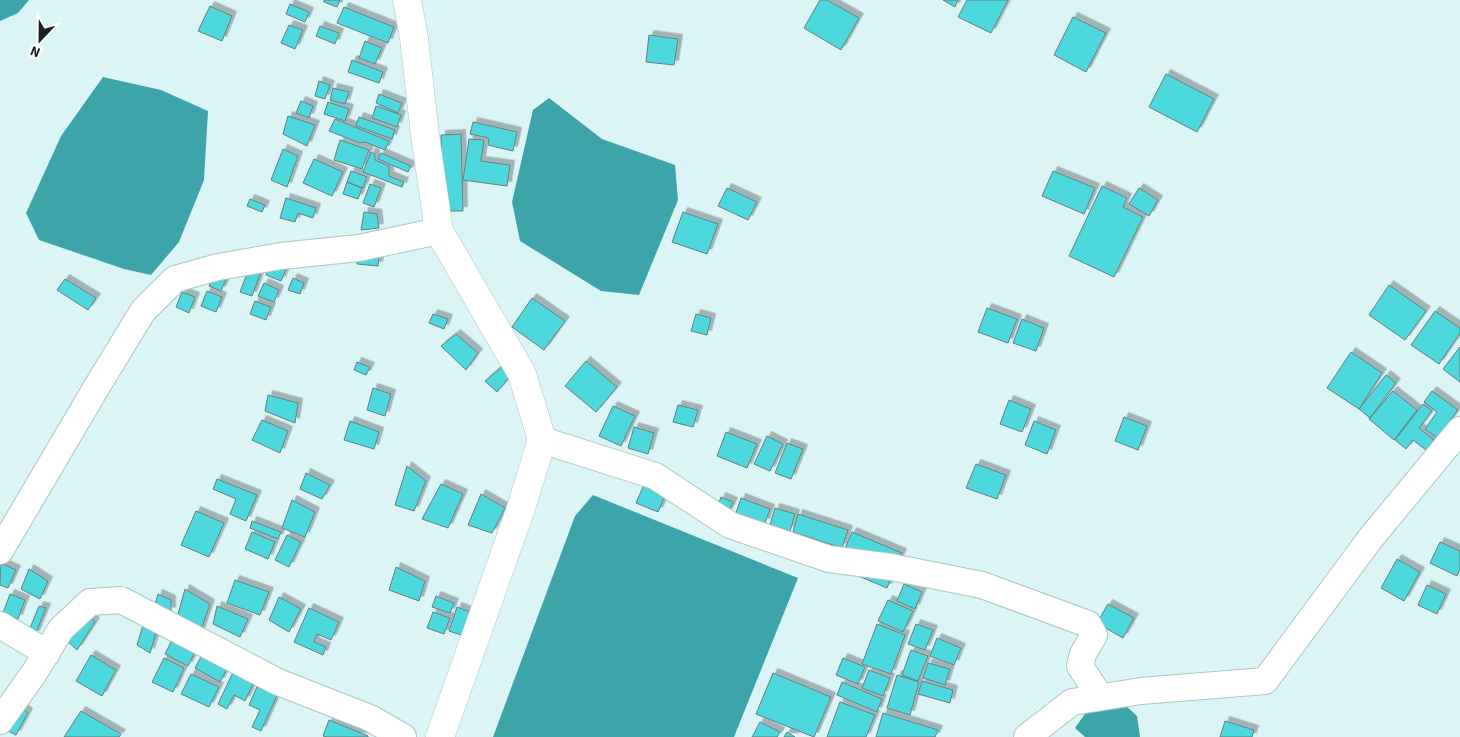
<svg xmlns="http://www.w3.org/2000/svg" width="1460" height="737" font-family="'Source Sans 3',sans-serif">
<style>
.water{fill:#3da5a9}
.building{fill:#4dd8dd;stroke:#667d7e;filter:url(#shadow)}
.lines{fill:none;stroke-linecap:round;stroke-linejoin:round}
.minor-casing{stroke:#adc6c6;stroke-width:28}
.tertiary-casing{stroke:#adc6c6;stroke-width:29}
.minor{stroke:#fff;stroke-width:26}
.tertiary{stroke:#fff;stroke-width:28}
</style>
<defs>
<filter id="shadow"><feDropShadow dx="4.5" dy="-4.5" stdDeviation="0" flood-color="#0004"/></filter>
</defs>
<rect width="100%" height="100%" fill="#dbf4f5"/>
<!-- water -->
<path class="water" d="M0 0H29L18 13 0 21Z
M103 77 161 90 208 111 204 180 179 242 151 275 124 269 39 240 26 213 61 136Z
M549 98 602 139 675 165 678 200 639 295 601 291 520 241 512 202 533 110Z
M593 495 798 578 734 737H493L575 516Z
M1125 705 1137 716 1140 737H1085L1075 728 1087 711Z"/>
<!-- building -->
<path class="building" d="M324 0H340L337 7 324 2Z
M820 0H827L859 18 841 50 804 28Z
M943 0H958L955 7Z
M967 0H1008L991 33 958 17Z
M290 4 309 12 305 22 286 14Z
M210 6 232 16 222 41 198 31Z
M344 7 394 27 388 43 337 23Z
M1073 17 1106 33 1086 72 1054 55Z
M289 25 303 30 295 49 281 43Z
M320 26 339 33 335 44 316 36Z
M649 35 678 39 674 65 646 62Z
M365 41 382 48 375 64 359 58Z
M352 60 383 72 379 83 348 72Z
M1166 74 1214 99 1197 132 1149 107Z
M319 81 330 85 325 99 315 96Z
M333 88 349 92 345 104 330 100Z
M379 94 402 103 398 113 376 103Z
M301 101 313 106 309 118 296 113Z
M328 102 349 109 345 121 324 114Z
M376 106 401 115 397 127 372 118Z
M288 116 315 125 307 146 283 134Z
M359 117 395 130 392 139 356 126Z
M335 119 389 141 385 150 365 142 360 143 329 131Z
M473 122 517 132 513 151 488 145 489 138 470 134Z
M461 134 463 211H442L441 135Z
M469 139 484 140 481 161 510 165 507 186 463 180Z
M340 140 369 150 362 169 334 160Z
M283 149 298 156 287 187 271 180Z
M371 152 375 154V160L389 166V176L404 182 402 187 363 172Z
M381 153 411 166 408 172 378 159Z
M314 159 343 172 332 196 303 183Z
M351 171 367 177 363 188 347 182Z
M1053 171 1095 188 1084 214 1042 196Z
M347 182 362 188 358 199 343 194Z
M370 184 381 188 374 207 363 203Z
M1102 186 1127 198 1123 207 1143 217 1114 277 1069 256Z
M727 188 757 202 748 220 718 206Z
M1139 188 1158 200 1149 216 1129 204Z
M286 198 316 208 313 218 298 213 295 222 280 218Z
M250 199 265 205 262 212 247 206Z
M364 212 377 214 379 228 361 230Z
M683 212 718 224 707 254 672 242Z
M382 234 378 266 357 264 360 238Z
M270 262 286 269 281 281 266 275Z
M249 268 261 272 252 296 240 292Z
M215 272 227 277 221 291 209 286Z
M293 278 304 283 300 294 288 290Z
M65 279 96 298 88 310 57 290Z
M264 283 279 290 274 302 258 296Z
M1389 285 1426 311 1405 340 1369 315Z
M207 291 222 297 216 312 201 306Z
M182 292 195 297 189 313 176 307Z
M532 298 565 321 544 350 512 327Z
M255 301 271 307 266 320 250 314Z
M987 308 1017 319 1008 343 978 332Z
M1435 311 1460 328V333L1439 364 1411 345Z
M433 314 448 319 444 329 429 323Z
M696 314 711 318 707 335 691 331Z
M1022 319 1044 328 1036 351 1013 343Z
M456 334 478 353 466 370 441 346Z
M1460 347V382L1443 369Z
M1351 352 1382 373 1359 409 1327 388Z
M586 361 617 387 596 412 565 386Z
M357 362 370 367 366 375 354 370Z
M505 364 512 374 497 392 485 381Z
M1386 375 1396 383 1370 418 1359 409Z
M373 388 391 394 385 416 367 410Z
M1393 391 1417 410 1394 440 1369 419Z
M1432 391 1458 410 1437 438 1425 429 1437 412 1424 402Z
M268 395 298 403 295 423 265 411Z
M1009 400 1031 409 1022 432 1000 424Z
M1423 404 1432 411 1419 428 1434 440 1426 450 1413 440 1406 449 1395 440Z
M678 405 698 410 693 427 673 422Z
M613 406 635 416 621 446 599 436Z
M1124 417 1147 426 1138 450 1115 441Z
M262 420 288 431 280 453 252 440Z
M350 421 379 432 374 449 344 440Z
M1034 421 1056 430 1047 454 1025 445Z
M634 427 654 433 648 454 628 448Z
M726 432 757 444 747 468 717 456Z
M767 436 783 444 770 471 754 464Z
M787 443 803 449 791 479 775 473Z
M976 464 1006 475 997 499 966 488Z
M407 466 426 481 414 511 395 505Z
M306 473 330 485 322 499 300 489Z
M217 479 257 495 246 521 230 514 236 499 213 489Z
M646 480 668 489 658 512 636 503Z
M441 484 463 494 448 528 422 519Z
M481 494 505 508 492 533 468 525Z
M721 497 733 502 728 513 717 508Z
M741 498 770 509 765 523 736 513Z
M292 500 315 512 305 537 282 528Z
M775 508 795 514 790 531 770 525Z
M196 511 224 523 209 557 181 545Z
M798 514 848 530 842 548 793 532Z
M252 521 281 532 278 539 250 528Z
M252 532 275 542 268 559 245 549Z
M852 532 902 553 887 588 837 567Z
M287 535 301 542 289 567 275 560Z
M1440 542 1460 551V569L1457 576 1430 563Z
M1397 559 1420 572 1404 601 1381 588Z
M1 563 16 570 8 588 0 585Z
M396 567 425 581 419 601 389 590Z
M29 569 48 581 40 599 21 589Z
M235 580 269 592 260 615 227 603Z
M904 584 922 592 915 609 897 601Z
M1427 585 1446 594 1437 614 1418 605Z
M185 589 210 604 200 633 177 618Z
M10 594 25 600 18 619 3 613Z
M158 594 171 600V612L154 608Z
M436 596 454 603 450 613 432 607Z
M279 597 301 609 289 632 269 620Z
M888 600 913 611 903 632 878 621Z
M1108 604 1134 618 1123 638 1097 623Z
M39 606 46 608 35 635 28 633Z
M217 606 248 619 240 637 213 624Z
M457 607 473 613 464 636 449 631Z
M309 608 339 622 331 640 317 634 314 642 326 647 323 655 294 642Z
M433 612 450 618 444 634 427 628Z
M85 614 95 622 77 650 65 639Z
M877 624 905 635 891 674 862 664Z
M916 624 933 630 925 650 908 644Z
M143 625 156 633 150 653 137 645Z
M174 636 197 648 188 666 165 654Z
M937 638 961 648 954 665 930 656Z
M911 650 928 656 918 681 902 675Z
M203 653 228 667 220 682 195 668Z
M91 655 116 670 102 696 76 681Z
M164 658 184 668 173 692 152 682Z
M843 658 865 667 858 684 836 675Z
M928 663 950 669 945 685 923 678Z
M235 668 256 678 245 701 234 695 227 709 218 704Z
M869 670 890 678 883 696 862 688Z
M773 673 831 697 814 737 756 714Z
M191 674 219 687 209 707 181 694Z
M897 675 919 682 910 715 887 708Z
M922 681 953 690 950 703 918 694Z
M259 682 279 691 261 731 252 727 260 710 249 705Z
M842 682 882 699 877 712 837 695Z
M840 702 875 715 866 737H827Z
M16 704 28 713 16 735 4 729Z
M81 711 121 734 119 737H64Z
M883 713 938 730 935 737H876Z
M329 720 368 736V737H327L323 736Z
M1225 721 1254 730 1252 737H1220Z
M760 722 780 732 777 737H752Z
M787 732 795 737H784Z"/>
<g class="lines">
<!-- minor casing -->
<g class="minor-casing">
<path id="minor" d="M542 440 655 476 730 525 829 559 891 567 982 585 1088 624 1094 635 1083 654 1080 666 1100 697
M0 551 99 383 143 311 175 279 218 267 281 256 359 248 439 231
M0 625 47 653
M0 721 34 673 61 629 90 602 121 600 278 682 370 718 403 737
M1027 737 1072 702 1141 691 1265 681 1370 539 1460 430"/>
</g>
<!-- tertiary casing -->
<g class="tertiary-casing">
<path id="tertiary" d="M407 0 414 38 425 135 439 231 522 374 542 440 520 511 440 737"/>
</g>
<!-- minor -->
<use href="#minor" class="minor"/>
<!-- tertiary -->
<use href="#tertiary" class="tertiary"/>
</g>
<!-- north arrow -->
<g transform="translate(40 40) rotate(202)" stroke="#ffffff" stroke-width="4" paint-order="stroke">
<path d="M0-4L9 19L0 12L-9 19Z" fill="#182121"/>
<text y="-8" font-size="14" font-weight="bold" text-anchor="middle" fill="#182121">N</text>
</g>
</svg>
